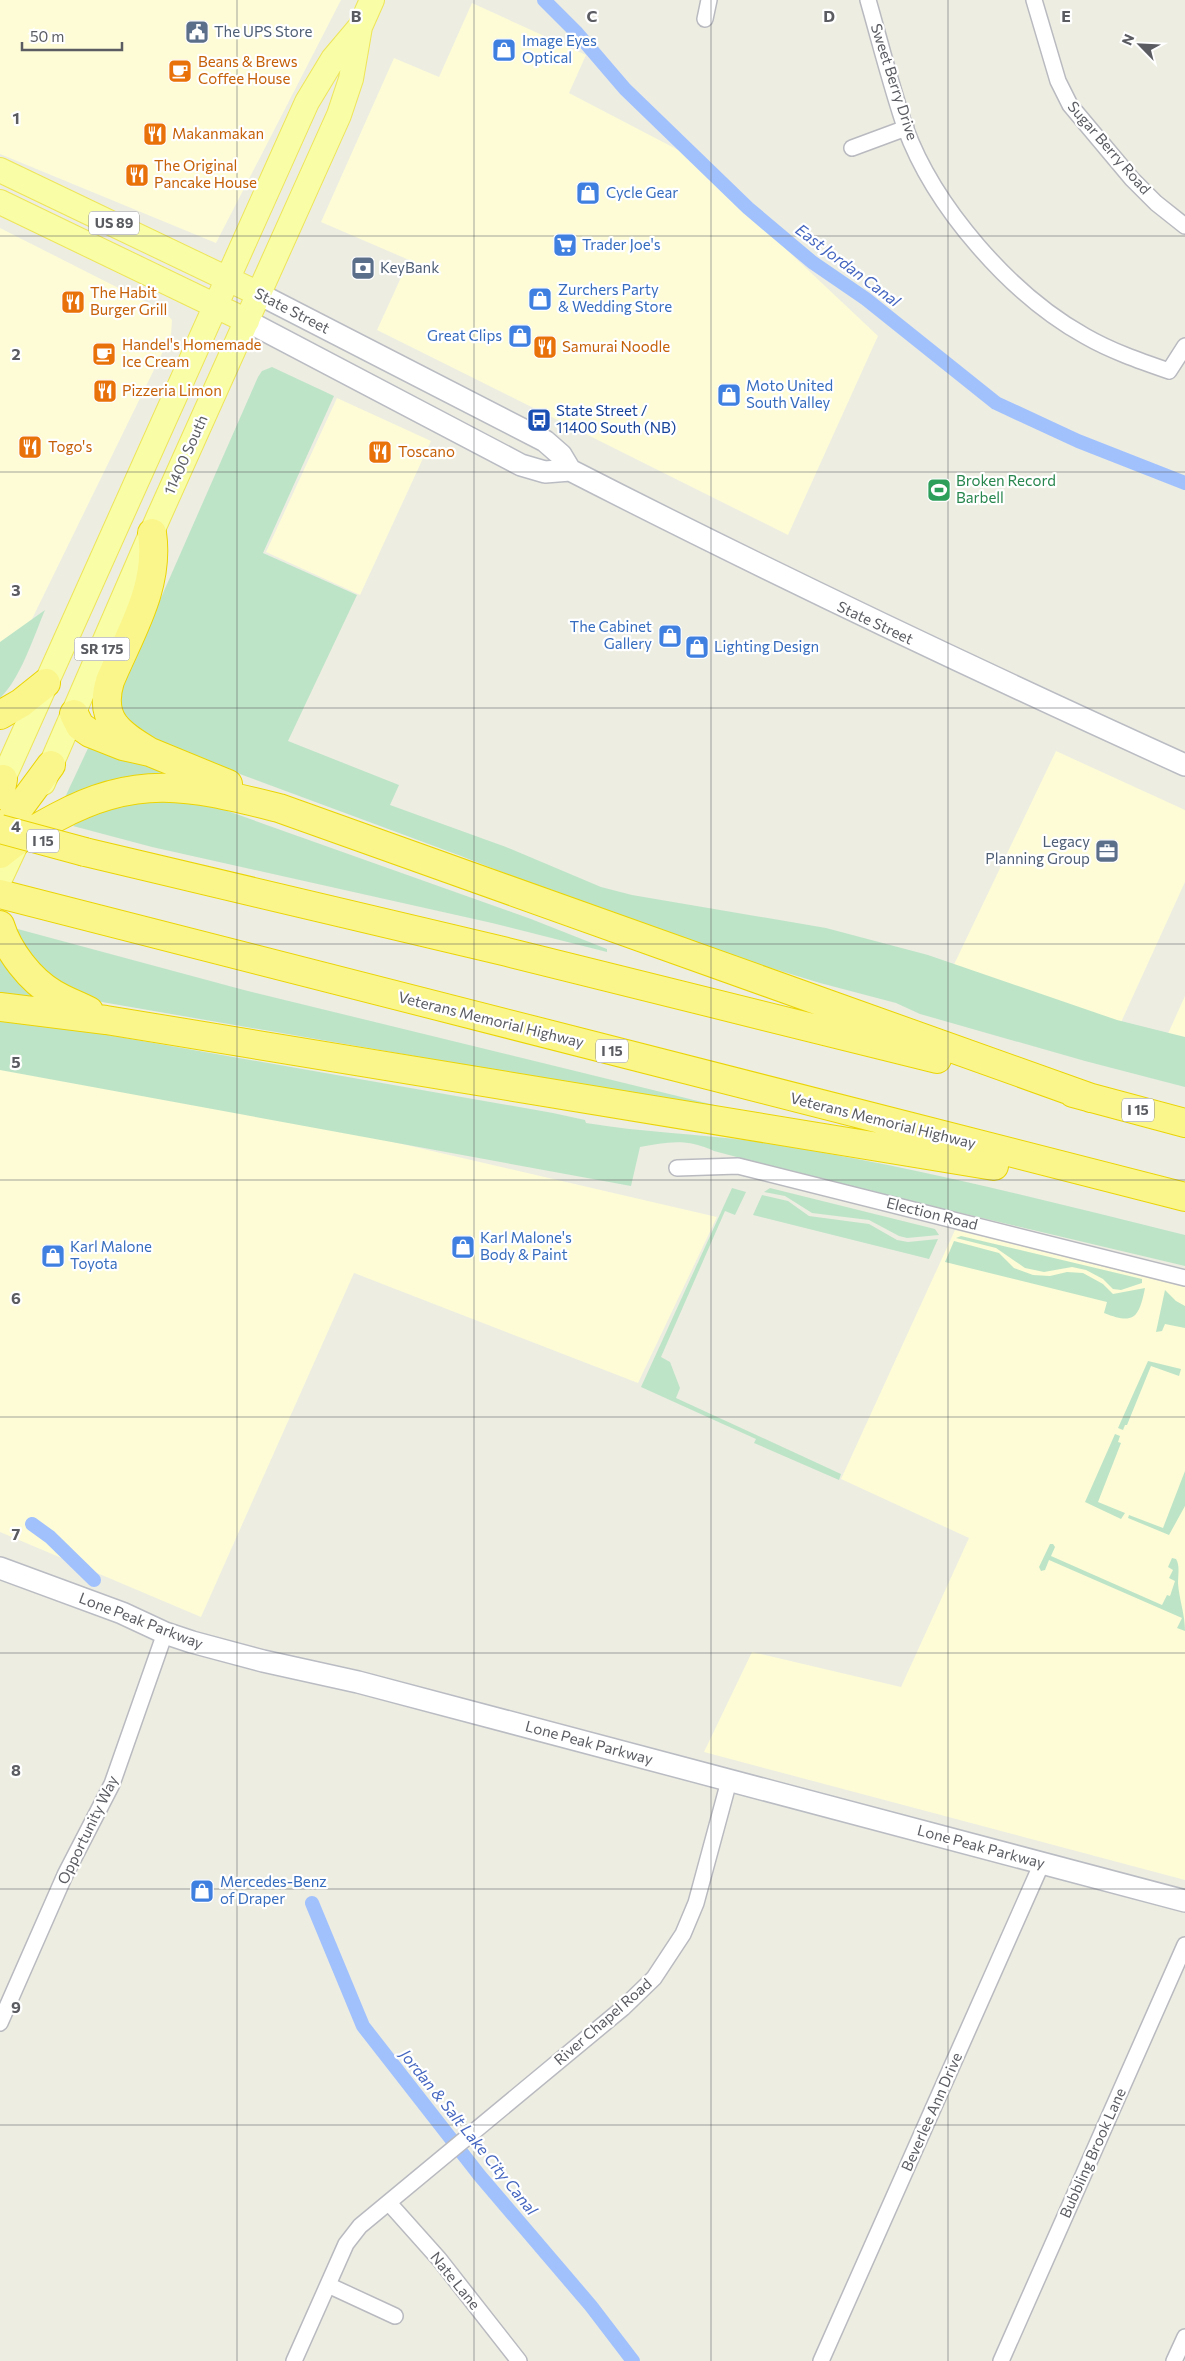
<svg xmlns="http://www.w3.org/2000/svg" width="1185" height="2361" font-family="Commissioner,sans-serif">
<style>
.commercial{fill:#fdfcd7}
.green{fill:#bee4c7}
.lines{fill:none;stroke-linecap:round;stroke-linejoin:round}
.canal{stroke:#a1c1fd;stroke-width:14}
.street-casing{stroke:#b9bac0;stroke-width:18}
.secondary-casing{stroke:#babcc3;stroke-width:24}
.primary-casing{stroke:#eee559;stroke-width:26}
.highway-casing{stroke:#ead405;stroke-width:30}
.street{stroke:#fff;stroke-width:15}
.secondary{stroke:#fff;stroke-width:21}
.primary{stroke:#f8fda6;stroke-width:24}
.highway{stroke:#fbf68b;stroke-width:28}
.highway-bridge-casing{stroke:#ead405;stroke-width:30;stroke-linecap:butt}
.highway-bridge{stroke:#fbf68b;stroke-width:28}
.grid{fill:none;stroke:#5a5c62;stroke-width:1;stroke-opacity:0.55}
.labels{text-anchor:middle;stroke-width:4.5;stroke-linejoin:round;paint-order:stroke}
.shield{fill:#fff;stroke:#8c8d91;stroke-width:1}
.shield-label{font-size:14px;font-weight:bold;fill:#5a5c62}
.service-label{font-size:15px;fill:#4e5e75;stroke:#fff;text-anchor:start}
.shop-label{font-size:15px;fill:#366cbe;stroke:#fff;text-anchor:start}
.food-label{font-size:15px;fill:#c56008;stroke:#fff;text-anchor:start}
.street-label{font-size:15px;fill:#5a5c62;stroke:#fff}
.transit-label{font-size:15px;fill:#164399;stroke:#fff;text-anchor:start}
.leisure-label{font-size:15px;fill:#27864d;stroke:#fff;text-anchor:start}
.water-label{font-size:16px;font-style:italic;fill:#4566c0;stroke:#fff}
.grid-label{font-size:16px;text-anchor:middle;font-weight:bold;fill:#5a5c62;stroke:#fff;stroke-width:4.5;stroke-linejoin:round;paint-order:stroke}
</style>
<rect width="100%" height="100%" fill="#edede2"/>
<!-- commercial -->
<path class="commercial" d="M0 0H341L216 243 0 154Z
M472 3 586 55 569 93 684 153 878 336 788 535 377 330 409 260 321 222 394 58 439 77Z
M0 228 164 311 172 320 171 335 9 666 0 665Z
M337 398 431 441 360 595 266 552Z
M1056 751 1185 810V882L1118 1029 948 977Z
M1185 996V1055L1161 1049Z
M0 1051 717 1217 638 1383 354 1273 201 1617 0 1532Z
M955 1230 1185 1287V1880L704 1752 752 1652 901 1687 969 1538 841 1479Z"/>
<!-- green -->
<path class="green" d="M272 367 334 396 263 553 357 595 288 741 399 785 390 805 506 847 601 887 632 895 826 928 928 955 1117 1020 1185 1037V1087L1085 1061 920 1014 896 1003 820 983 654 932 461 856 221 767 126 728C116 694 115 698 131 666L258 377 262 371Z
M45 610C34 636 20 680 0 698V642Z
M90 744 182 778 60 808Z
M160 799 205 804 222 809 531 919 607 949V952L492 923 152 847 73 826C99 808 129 804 160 799Z
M14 928 244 990 755 1115 96 1001 39 972Z
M0 950 45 1002 0 1001Z
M0 1016 553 1113 585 1120 586 1123C641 1132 696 1134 752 1141 898 1162 1042 1200 1185 1235V1266L851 1187 714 1151C687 1138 667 1142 640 1147L631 1186 0 1070Z
M732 1188 746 1192 735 1215 725 1211 661 1357 670 1362 680 1388 676 1398 841 1474 839 1480 754 1443 756 1439 641 1387Z
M770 1188 935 1229 939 1235 907 1238 899 1236 869 1220 812 1213 785 1196 764 1192Z
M762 1195 788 1201 809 1216 869 1224 897 1240 908 1242 938 1239 929 1259 753 1215Z
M961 1236 1142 1279V1283L1121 1290 1113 1289 1103 1279 1086 1270 1072 1267 1044 1272 1025 1268 996 1248 956 1238Z
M954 1241 999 1253 1014 1268 1033 1275 1050 1276 1067 1272 1083 1273 1103 1284 1113 1294 1145 1288C1139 1318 1134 1325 1104 1313L1107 1302 945 1262Z
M1165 1290 1176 1301 1185 1306V1328L1165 1324 1162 1331 1156 1332Z
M1148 1361 1181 1369 1179 1376 1151 1366 1127 1425H1125L1123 1430 1118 1428Z
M1115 1434 1120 1436 1118 1442 1121 1443 1098 1502 1125 1513 1121 1519 1085 1502Z
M1185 1471V1506L1169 1535 1128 1518 1129 1515 1163 1528Z
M1050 1544H1053L1055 1547 1051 1556 1162 1605 1167 1595 1170 1596 1175 1581 1169 1578 1173 1570 1168 1567 1172 1558 1176 1559C1180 1565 1178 1575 1178 1583 1179 1599 1185 1614 1185 1631L1177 1628 1182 1618 1049 1560 1045 1570 1041 1571 1039 1567Z"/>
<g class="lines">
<!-- canal -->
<path class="canal" d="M544 0 577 33 625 89 748 208 812 262 866 299 996 403 1078 441 1185 483
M32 1524 50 1537 94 1580
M312 1903 363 2026 480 2176 591 2306 633 2361"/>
<!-- street casing -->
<g class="street-casing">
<path id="street" d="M868 0C880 42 891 86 905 127 934 207 1011 295 1085 336 1111 351 1140 361 1169 371L1185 346
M1034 0 1058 81 1070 105 1132 179 1156 203 1185 226
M705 19 709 0
M852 148 906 128
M677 1168 738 1166 1185 1278
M0 2023 65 1875 112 1784 165 1633
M389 2203 439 2259 519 2361
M328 2285 395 2316
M294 2361 346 2244 360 2226 623 2008 654 1978 683 1934 696 1903 729 1781
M821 2361 1042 1863
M1001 2361 1185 1945
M1174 2361 1185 2337"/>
</g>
<!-- secondary casing -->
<g class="secondary-casing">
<path id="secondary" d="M259 294 545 441 561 455 570 470C773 574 978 671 1185 765
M247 321 521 465 545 472 570 470
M0 1568 122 1613 165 1633 192 1642 263 1661 358 1682 1185 1901"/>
</g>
<!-- primary casing -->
<g class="primary-casing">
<path id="primary" d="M0 170 259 294
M0 202 247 321
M43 783 158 518 339 115 351 79 360 27 372 0
M0 786 307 102 333 59 360 27
M0 879 20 836"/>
</g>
<!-- highway casing -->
<g class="highway-casing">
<path id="highway" d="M74 714 80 726 90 733 123 746 150 752 228 784
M0 715 21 703 46 683
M150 752C120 734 98 720 110 681 130 633 160 587 152 533
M0 795 3 779
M0 834 51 765
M85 852 507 952 937 1059
M0 854C19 838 36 828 57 817 139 772 193 787 279 808L1091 1098
M0 894 1185 1197
M0 925C8 951 30 980 54 994 65 1001 78 1005 89 1011
M0 1007 106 1020 994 1166
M1073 1093 1185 1123"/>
</g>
<!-- street -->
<use href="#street" class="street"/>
<!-- secondary -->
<use href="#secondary" class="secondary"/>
<!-- primary -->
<use href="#primary" class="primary"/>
<!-- highway -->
<use href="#highway" class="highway"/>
<!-- highway-bridge casing -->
<g class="highway-bridge-casing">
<path id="highway-bridge" d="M0 829 85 852"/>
</g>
<!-- highway-bridge -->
<use href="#highway-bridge" class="highway-bridge"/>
</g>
<!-- grid -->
<path class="grid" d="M237 0V2361M474 0V2361M711 0V2361M948 0V2361M0 236H1185M0 472H1185M0 708H1185M0 944H1185M0 1180H1185M0 1417H1185M0 1653H1185M0 1889H1185M0 2125H1185"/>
<!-- icons -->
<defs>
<g id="civic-square" transform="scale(1.25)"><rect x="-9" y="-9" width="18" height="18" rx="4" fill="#5c6f8a" stroke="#fff"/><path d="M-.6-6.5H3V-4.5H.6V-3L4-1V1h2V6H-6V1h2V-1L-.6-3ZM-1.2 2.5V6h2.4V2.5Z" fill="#fff"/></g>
<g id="shop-square" transform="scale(1.25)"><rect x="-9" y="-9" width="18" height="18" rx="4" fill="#3f7fe0" stroke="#fff"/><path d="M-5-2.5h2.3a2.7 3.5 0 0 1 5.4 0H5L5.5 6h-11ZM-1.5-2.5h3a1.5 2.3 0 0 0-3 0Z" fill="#fff"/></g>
<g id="cafe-square" transform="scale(1.25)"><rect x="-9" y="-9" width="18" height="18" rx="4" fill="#e8710a" stroke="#fff"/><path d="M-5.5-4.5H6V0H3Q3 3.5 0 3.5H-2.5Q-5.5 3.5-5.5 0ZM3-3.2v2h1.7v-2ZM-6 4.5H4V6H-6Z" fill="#fff"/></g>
<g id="restaurant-square" transform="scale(1.25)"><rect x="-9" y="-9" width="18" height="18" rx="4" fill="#e8710a" stroke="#fff"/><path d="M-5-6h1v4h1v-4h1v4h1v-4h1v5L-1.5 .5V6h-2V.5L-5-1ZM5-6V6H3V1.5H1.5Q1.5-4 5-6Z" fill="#fff"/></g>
<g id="supermarket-square" transform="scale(1.25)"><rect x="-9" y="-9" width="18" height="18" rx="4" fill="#3f7fe0" stroke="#fff"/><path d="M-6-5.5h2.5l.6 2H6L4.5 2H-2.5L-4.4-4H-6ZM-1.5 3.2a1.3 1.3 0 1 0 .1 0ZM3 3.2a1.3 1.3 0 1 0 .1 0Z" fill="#fff"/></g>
<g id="bank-square" transform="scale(1.25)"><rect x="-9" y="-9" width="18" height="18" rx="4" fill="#5c6f8a" stroke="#fff"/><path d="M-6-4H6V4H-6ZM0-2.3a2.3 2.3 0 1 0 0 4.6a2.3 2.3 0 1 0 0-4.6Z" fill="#fff"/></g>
<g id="bus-square" transform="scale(1.25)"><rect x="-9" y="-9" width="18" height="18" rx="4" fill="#1a4fb4" stroke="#fff"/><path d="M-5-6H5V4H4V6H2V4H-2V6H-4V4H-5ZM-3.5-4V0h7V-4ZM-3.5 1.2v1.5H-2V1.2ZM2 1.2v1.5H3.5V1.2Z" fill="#fff"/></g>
<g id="stadium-square" transform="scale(1.25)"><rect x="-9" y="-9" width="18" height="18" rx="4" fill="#2e9e5b" stroke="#fff"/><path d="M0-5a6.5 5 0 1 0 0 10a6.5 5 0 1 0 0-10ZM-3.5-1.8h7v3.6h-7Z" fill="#fff"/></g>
<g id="office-square" transform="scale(1.25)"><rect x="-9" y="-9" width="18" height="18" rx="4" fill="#5c6f8a" stroke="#fff"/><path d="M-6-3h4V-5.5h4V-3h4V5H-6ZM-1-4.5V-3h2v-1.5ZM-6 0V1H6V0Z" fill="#fff"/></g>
</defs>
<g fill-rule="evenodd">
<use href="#civic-square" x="197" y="32"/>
<use href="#shop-square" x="504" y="50"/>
<use href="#cafe-square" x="180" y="71"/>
<use href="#restaurant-square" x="155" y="134"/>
<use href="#restaurant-square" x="137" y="175"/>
<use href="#shop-square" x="588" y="193"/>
<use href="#supermarket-square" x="565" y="245"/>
<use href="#bank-square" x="363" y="268"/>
<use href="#shop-square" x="540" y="299"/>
<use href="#restaurant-square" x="73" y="302"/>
<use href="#shop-square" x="520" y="336"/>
<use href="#restaurant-square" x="545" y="347"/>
<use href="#cafe-square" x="104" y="354"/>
<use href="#restaurant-square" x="105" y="391"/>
<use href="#shop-square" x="729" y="395"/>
<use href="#bus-square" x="539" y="420"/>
<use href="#restaurant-square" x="30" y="447"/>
<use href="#restaurant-square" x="380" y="452"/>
<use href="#stadium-square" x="939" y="490"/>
<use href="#shop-square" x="670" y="636"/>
<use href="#shop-square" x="697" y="647"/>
<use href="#office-square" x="1107" y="851"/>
<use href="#shop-square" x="463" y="1247"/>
<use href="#shop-square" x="53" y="1256"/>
<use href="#shop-square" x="202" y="1891"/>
</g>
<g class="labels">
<!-- shield labels -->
<g class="shield">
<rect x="89" y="211.5" width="50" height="23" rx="4"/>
<rect x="74.5" y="637.5" width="55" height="23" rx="4"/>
<rect x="27" y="829.5" width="32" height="23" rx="4"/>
<rect x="596" y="1039.5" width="32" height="23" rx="4"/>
<rect x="1122" y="1098.5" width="32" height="23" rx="4"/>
</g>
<g class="shield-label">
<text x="114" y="228">US 89</text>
<text x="102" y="654">SR 175</text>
<text x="43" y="846">I 15</text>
<text x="612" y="1056">I 15</text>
<text x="1138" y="1115">I 15</text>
</g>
<!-- service labels -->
<g class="service-label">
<text x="214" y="37">The UPS Store</text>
<text x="380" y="273">KeyBank</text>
<text x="1090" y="847" text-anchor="end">Legacy<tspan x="1090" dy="17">Planning Group</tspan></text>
</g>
<!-- shop labels -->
<g class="shop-label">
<text x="522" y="46">Image Eyes<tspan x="522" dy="17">Optical</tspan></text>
<text x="606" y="198">Cycle Gear</text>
<text x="582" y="250">Trader Joe's</text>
<text x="558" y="295">Zurchers Party<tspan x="558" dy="17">&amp; Wedding Store</tspan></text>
<text x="502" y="341" text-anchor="end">Great Clips</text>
<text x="746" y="391">Moto United<tspan x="746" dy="17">South Valley</tspan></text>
<text x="652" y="632" text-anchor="end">The Cabinet<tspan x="652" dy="17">Gallery</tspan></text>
<text x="714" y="652">Lighting Design</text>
<text x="480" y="1243">Karl Malone's<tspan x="480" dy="17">Body &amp; Paint</tspan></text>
<text x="70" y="1252">Karl Malone<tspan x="70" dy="17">Toyota</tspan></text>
<text x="220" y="1887">Mercedes-Benz<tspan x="220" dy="17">of Draper</tspan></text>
</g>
<!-- food labels -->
<g class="food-label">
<text x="198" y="67">Beans &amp; Brews<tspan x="198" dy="17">Coffee House</tspan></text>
<text x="172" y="139">Makanmakan</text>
<text x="154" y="171">The Original<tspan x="154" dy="17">Pancake House</tspan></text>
<text x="90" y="298">The Habit<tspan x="90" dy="17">Burger Grill</tspan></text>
<text x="122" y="350">Handel's Homemade<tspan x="122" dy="17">Ice Cream</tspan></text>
<text x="562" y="352">Samurai Noodle</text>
<text x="122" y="396">Pizzeria Limon</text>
<text x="48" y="452">Togo's</text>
<text x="398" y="457">Toscano</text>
</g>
<!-- street labels -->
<g class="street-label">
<text transform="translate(894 82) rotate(72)" y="5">Sweet Berry Drive</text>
<text transform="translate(1109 148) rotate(49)" y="5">Sugar Berry Road</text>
<text transform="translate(292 311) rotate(27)" y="5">State Street</text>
<text transform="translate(186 455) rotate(-66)" y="5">11400 South</text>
<text transform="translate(875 623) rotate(25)" y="5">State Street</text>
<text transform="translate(491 1020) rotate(14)" y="5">Veterans Memorial Highway</text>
<text transform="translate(883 1121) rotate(14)" y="5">Veterans Memorial Highway</text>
<text transform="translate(932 1214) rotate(14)" y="5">Election Road</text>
<text transform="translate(141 1621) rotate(21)" y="5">Lone Peak Parkway</text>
<text transform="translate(589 1743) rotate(15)" y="5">Lone Peak Parkway</text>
<text transform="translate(88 1830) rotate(-64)" y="5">Opportunity Way</text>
<text transform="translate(981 1847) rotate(15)" y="5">Lone Peak Parkway</text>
<text transform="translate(603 2022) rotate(-41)" y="5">River Chapel Road</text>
<text transform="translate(932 2112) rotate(-66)" y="5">Beverlee Ann Drive</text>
<text transform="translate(1093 2153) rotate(-66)" y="5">Bubbling Brook Lane</text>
<text transform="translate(455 2281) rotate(51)" y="5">Nate Lane</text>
</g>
<!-- transit labels -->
<g class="transit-label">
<text x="556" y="416">State Street /<tspan x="556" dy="17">11400 South (NB)</tspan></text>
</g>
<!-- leisure labels -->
<g class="leisure-label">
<text x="956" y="486">Broken Record<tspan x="956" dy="17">Barbell</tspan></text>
</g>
<!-- water labels -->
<g class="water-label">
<text transform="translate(848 265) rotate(37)" y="6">East Jordan Canal</text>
<text transform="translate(469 2132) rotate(51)" y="6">Jordan &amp; Salt Lake City Canal</text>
</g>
</g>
<g class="grid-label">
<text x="356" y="22">B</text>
<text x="592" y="22">C</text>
<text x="829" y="22">D</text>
<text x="1066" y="22">E</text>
<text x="16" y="124">1</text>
<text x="16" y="360">2</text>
<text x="16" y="596">3</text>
<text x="16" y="832">4</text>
<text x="16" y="1068">5</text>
<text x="16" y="1304">6</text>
<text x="16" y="1540">7</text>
<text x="16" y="1776">8</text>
<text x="16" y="2013">9</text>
</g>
<!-- north arrow -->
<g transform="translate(1140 45) rotate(294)" stroke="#ffffff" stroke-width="4" paint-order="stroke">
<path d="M0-4L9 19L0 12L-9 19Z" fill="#5a5c62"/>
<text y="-8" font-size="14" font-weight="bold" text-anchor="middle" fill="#5a5c62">N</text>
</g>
<!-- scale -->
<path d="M22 42v8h100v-8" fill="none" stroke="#5a5c62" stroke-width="2.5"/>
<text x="30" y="42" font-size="15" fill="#5a5c62" stroke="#ffffff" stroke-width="4" paint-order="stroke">50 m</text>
</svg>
